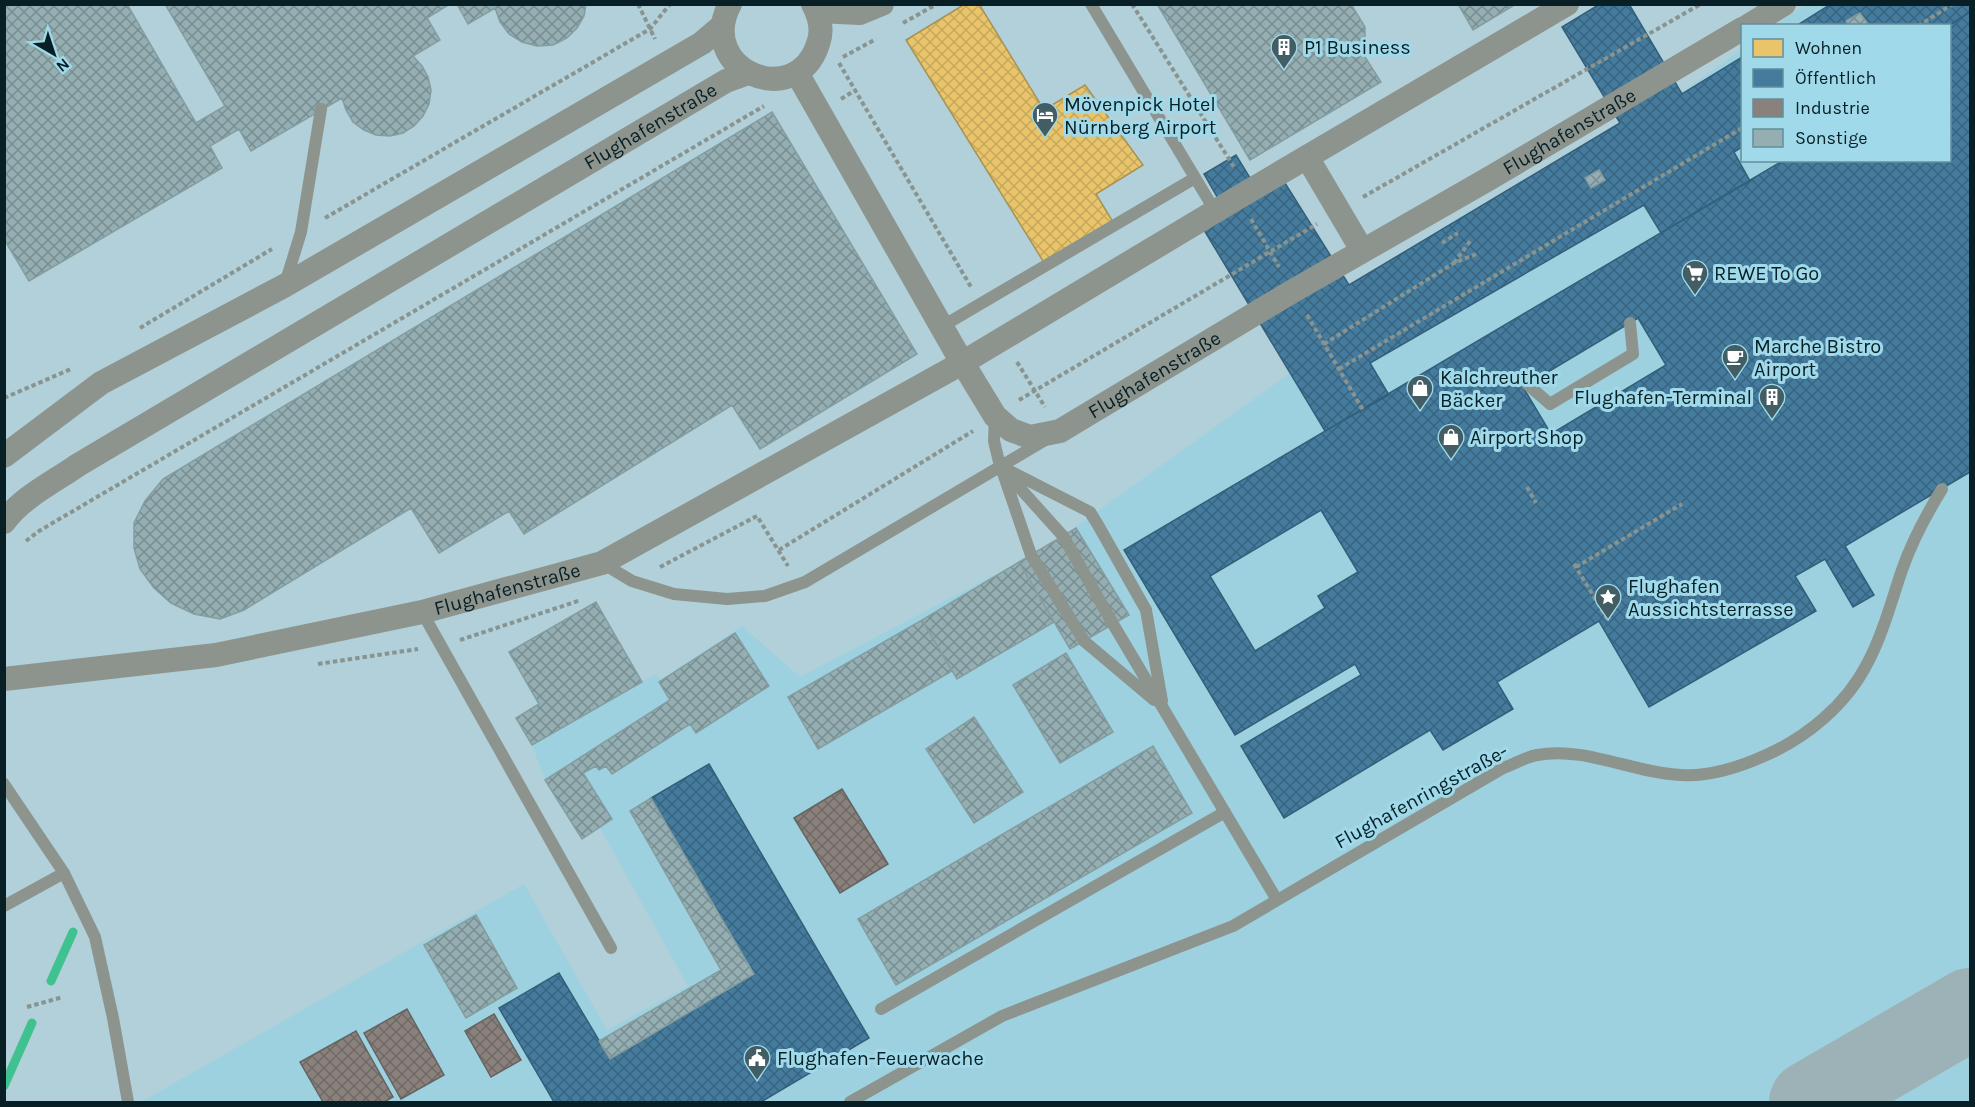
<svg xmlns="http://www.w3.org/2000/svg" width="1975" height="1107" font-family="Karla,sans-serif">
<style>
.built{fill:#9ed1df}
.homes{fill:url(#homes-cross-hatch);stroke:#a59255;stroke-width:1.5}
.public{fill:url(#public-cross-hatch);stroke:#325f79;stroke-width:1.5;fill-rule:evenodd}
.industry{fill:url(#industry-cross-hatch);stroke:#636462;stroke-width:1.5}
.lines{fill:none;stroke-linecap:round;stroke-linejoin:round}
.stream{stroke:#40c190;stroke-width:9}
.taxiway{stroke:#9cb2b6;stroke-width:82}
.building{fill:url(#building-cross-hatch);stroke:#839da1;stroke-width:1.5}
.path{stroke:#899490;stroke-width:4;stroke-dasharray:4.5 3;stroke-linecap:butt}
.service{stroke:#8c948d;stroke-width:12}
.minor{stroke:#8c948d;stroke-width:24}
.labels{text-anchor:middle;stroke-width:6;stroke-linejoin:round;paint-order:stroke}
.poi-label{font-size:20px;fill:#071f25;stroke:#a0daea;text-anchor:start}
.street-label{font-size:20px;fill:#071f25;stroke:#a0daea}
</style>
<defs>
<pattern id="homes-cross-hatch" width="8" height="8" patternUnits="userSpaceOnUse" patternTransform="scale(1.5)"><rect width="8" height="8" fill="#e9c46a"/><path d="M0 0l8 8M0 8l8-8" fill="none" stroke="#c6a85c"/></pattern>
<pattern id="public-cross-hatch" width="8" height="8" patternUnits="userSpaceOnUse" patternTransform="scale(1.5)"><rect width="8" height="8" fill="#457b9d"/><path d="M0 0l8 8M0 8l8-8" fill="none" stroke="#386480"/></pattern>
<pattern id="industry-cross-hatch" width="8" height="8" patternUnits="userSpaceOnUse" patternTransform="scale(1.5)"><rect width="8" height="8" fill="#8a817c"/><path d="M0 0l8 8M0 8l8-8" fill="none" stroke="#6f6965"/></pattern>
<pattern id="building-cross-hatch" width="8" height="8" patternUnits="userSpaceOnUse" patternTransform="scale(1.5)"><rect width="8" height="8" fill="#94aeb2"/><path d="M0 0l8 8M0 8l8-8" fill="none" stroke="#778d91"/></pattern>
</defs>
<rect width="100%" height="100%" fill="#b1d0d9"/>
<!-- built -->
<path class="built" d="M1805 5H1970V1102H141L524 884 607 1030 688 986 600 828 582 839 545 780 532 745 516 718 538 706 509 652 596 602 642 681 656 674 660 680 742 626 800 677 1019 562 1063 536 1742 49V160H1950V26L1775 25Z"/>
<!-- homes -->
<path class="homes" d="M965 4H979L1044 110 1085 85 1143 165 1096 194 1116 227 1048 269 906 40Z"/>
<!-- public -->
<path class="public" d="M1600 4H1629L1682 94 1742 57V147L1734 152 1750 181 1661 233 1644 205 1370 363 1389 395 1325 431 1204 230 1228 216 1204 174 1236 155 1261 196 1285 183 1349 285 1620 123 1562 27Z
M1831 4H1970V12L1948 26H1796Z
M1970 12V472L1845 546 1874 595 1853 607 1825 559 1795 576 1816 611 1649 707 1599 621 1497 682 1513 709 1443 750 1430 730 1284 818 1241 746 1361 675 1355 664 1235 735 1124 550 1784 160H1950V26H1948ZM1638 318 1666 365 1551 434 1523 387ZM1321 510 1358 572 1318 596 1325 608 1255 651 1210 576Z
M709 764 869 1038 761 1102H554L499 1008 559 973 610 1059 754 974 651 798Z"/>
<!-- industry -->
<path class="industry" d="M842 789 888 864 840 893 794 818Z
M407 1009 444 1075 401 1099 364 1033Z
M494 1014 521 1060 491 1077 465 1031Z
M356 1031 393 1097 384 1102H323L300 1062Z"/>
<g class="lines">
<!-- stream -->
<path class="stream" d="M51 981 73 932
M4 1086 32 1023"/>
<!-- taxiway -->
<path class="taxiway" d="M1810 1102 1970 1009"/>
</g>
<!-- building -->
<path class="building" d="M4 4H127L196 123 225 106 165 4H450L427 18 440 40 413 56 422 66 428 77 431 90 429 104 423 116 414 126 403 133 390 136 376 135 364 130 353 122 346 110 342 98 251 151 239 129 210 146 222 168 29 281 4 239Z
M457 4H586L584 16 577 28 567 38 553 45 537 46 522 42 509 34 500 22 495 8 468 24Z
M1157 4H1351L1365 27V57L1381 82 1250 160Z
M1458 4H1516L1473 30Z
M1860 13 1867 23 1862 26H1849L1846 21Z
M772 112 917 354 760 449 732 405 524 534 509 511 439 553 411 508 244 610 220 619 194 614 171 603 154 588 140 569 134 548V523L145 501 163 479Z
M1599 170 1605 180 1591 188 1585 178Z
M1076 528 1129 615 1070 649 1019 562Z
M1019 562 1054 622 957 679 922 620Z
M596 602 642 682 532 745 516 718 539 704 509 652Z
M922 620 952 671 818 749 788 697Z
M735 633 769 686 696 733 690 724 612 774 606 766 599 770 596 766 583 773 612 819 582 839 545 780 670 700 659 682Z
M1066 653 1113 732 1060 763 1013 685Z
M974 717 1023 792 974 823 926 749Z
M1153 746 1192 813 896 985 858 919Z
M651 798 754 974 610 1059 599 1041 721 970 630 811Z
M476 915 517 988 466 1018 424 945Z"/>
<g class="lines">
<!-- path -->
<path class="path" d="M638 4 655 39
M1132 4 1234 167
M903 23 937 4
M1918 26 1953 4
M843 57 876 39
M839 63 971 287
M841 99 854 91
M1363 197 1701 4
M325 218 650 29 670 4
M1251 219 1279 267
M1442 243 1458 233
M1454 263 1471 240
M1307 315 1363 410
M140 328 272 249
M1324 344 1454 263 1479 253
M1017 362 1045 407
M1339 369 1742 128
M4 398 71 369
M1019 400 1317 224
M1527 487 1536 503
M26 541 39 531 764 106
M779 550 973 431
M1574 564 1608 620
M660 567 757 516 788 566
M1576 567 1682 504
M460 640 581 600
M318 664 418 649
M27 1007 63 997"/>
<!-- service -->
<path class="service" d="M1091 4 1215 211
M285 284 301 232 321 109
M941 327 1195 178
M1527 384 1550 404 1633 354 1630 323
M995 416 994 441 1000 466 1090 512 1098 525 1146 610 1162 701
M1000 466 1063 536 1113 624 1277 900
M1003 473 1031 555 1084 641 1154 700
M602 563 632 581 674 594 727 599 765 596 805 582 1045 440
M422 612 611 948
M4 784 64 873 95 937 113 1018 128 1102
M4 906 64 873
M881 1009 1225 812
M850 1102 1002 1016 1233 926 1503 768C1514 764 1526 757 1537 755 1585 746 1633 773 1681 775 1708 777 1740 767 1764 756 1806 738 1846 705 1867 664 1883 634 1891 602 1902 570 1912 541 1926 515 1942 489"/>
<!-- minor -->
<g class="minor">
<path d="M730 4C695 70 796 112 818 44 823 31 820 17 813 4"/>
<path d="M817 11 860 13 882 4"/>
<path d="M1748 26 1784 4"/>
<path id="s1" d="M797 73 956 352 995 416 1011 430 1030 437 1060 431 1293 291 1490 178 1742 29"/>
<path d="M1307 157 1362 250"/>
<path d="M4 456 101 383 284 286 702 43 722 26"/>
<path id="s2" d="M4 522C22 497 54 482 78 465L726 81 748 73"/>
<path id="s3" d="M4 679 216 655 422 612 602 563 962 363 1239 197 1567 4"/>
</g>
</g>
<!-- icons -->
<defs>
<g id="building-pin" transform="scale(1.35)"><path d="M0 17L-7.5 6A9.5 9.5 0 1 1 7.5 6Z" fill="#425d64" stroke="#a0daea"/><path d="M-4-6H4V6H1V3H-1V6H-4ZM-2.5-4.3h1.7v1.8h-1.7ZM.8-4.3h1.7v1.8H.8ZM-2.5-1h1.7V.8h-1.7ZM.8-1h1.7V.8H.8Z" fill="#fff"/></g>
<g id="hotel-pin" transform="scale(1.35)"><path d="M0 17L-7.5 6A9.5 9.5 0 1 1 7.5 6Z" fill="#425d64" stroke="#a0daea"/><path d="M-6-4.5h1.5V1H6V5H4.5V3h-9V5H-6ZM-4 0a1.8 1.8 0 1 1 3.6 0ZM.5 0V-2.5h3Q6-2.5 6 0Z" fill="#fff"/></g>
<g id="supermarket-pin" transform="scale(1.35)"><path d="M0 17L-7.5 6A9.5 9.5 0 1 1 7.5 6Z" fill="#425d64" stroke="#a0daea"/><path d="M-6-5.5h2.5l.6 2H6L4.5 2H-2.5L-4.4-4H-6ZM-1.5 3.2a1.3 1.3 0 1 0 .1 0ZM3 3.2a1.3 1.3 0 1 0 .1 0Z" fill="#fff"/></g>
<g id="cafe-pin" transform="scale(1.35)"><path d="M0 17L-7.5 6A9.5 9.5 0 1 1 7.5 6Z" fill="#425d64" stroke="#a0daea"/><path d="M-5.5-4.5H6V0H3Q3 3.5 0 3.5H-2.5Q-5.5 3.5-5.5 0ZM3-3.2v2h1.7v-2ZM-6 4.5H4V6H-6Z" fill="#fff"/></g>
<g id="shop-pin" transform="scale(1.35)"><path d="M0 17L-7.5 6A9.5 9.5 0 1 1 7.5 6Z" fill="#425d64" stroke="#a0daea"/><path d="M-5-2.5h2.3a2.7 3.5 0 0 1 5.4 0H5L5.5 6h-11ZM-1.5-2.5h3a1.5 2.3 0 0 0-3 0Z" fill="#fff"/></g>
<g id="sight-pin" transform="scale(1.35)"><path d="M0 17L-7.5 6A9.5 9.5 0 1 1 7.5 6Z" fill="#425d64" stroke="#a0daea"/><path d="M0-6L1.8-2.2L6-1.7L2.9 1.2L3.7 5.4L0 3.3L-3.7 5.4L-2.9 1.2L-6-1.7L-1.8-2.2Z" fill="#fff"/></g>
<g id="civic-pin" transform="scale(1.35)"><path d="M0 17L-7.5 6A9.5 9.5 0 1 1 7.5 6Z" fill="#425d64" stroke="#a0daea"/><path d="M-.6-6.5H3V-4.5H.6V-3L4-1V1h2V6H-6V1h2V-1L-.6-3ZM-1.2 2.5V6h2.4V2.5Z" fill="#fff"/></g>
</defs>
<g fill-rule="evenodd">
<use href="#building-pin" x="1284" y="47"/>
<use href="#hotel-pin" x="1045" y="115"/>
<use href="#supermarket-pin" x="1695" y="273"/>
<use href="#cafe-pin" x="1735" y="357"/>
<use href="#shop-pin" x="1420" y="388"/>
<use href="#building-pin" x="1772" y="397"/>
<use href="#shop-pin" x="1451" y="437"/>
<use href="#sight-pin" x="1608" y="597"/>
<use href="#civic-pin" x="757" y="1058"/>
</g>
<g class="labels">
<!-- poi labels -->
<g class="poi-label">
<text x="1304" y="54">P1 Business</text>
<text x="1064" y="111">Mövenpick Hotel<tspan x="1064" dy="23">Nürnberg Airport</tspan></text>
<text x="1714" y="280">REWE To Go</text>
<text x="1754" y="353">Marche Bistro<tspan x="1754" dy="23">Airport</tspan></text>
<text x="1440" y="384">Kalchreuther<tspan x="1440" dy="23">Bäcker</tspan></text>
<text x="1752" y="404" text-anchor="end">Flughafen-Terminal</text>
<text x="1470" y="444">Airport Shop</text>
<text x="1628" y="593">Flughafen<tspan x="1628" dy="23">Aussichtsterrasse</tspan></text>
<text x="777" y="1065">Flughafen-Feuerwache</text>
</g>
<!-- street labels -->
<g class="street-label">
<text dy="7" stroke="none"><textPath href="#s2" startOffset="759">Flughafenstraße</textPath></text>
<text dy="7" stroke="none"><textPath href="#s1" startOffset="1059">Flughafenstraße</textPath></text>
<text dy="7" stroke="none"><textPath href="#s1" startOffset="578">Flughafenstraße</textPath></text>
<text dy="7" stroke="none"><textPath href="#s3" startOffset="512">Flughafenstraße</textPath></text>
<text transform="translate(1421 796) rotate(-29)" y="7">Flughafenringstraße-</text>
</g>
</g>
<!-- border -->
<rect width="1975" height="1107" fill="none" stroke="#071f25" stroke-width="12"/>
<!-- legend -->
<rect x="1741" y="24" width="210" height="138" fill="#a0daea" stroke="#638f9b" stroke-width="1.5"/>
<rect x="1753" y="39" width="30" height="18" fill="#e9c46a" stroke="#638f9b" stroke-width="1.5"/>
<text x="1795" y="54" font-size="18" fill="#071f25">Wohnen</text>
<rect x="1753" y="69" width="30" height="18" fill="#457b9d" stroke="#638f9b" stroke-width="1.5"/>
<text x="1795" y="84" font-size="18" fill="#071f25">Öffentlich</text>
<rect x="1753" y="99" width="30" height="18" fill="#8a817c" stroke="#638f9b" stroke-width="1.5"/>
<text x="1795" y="114" font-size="18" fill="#071f25">Industrie</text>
<rect x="1753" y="129" width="30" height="18" fill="#94aeb2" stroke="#638f9b" stroke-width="1.5"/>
<text x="1795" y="144" font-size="18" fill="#071f25">Sonstige</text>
<!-- north arrow -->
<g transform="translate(54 54) rotate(141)" stroke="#a0daea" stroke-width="4.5" paint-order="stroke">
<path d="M0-4.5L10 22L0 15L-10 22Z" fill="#071f25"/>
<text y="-9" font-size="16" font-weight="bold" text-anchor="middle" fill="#071f25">N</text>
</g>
</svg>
